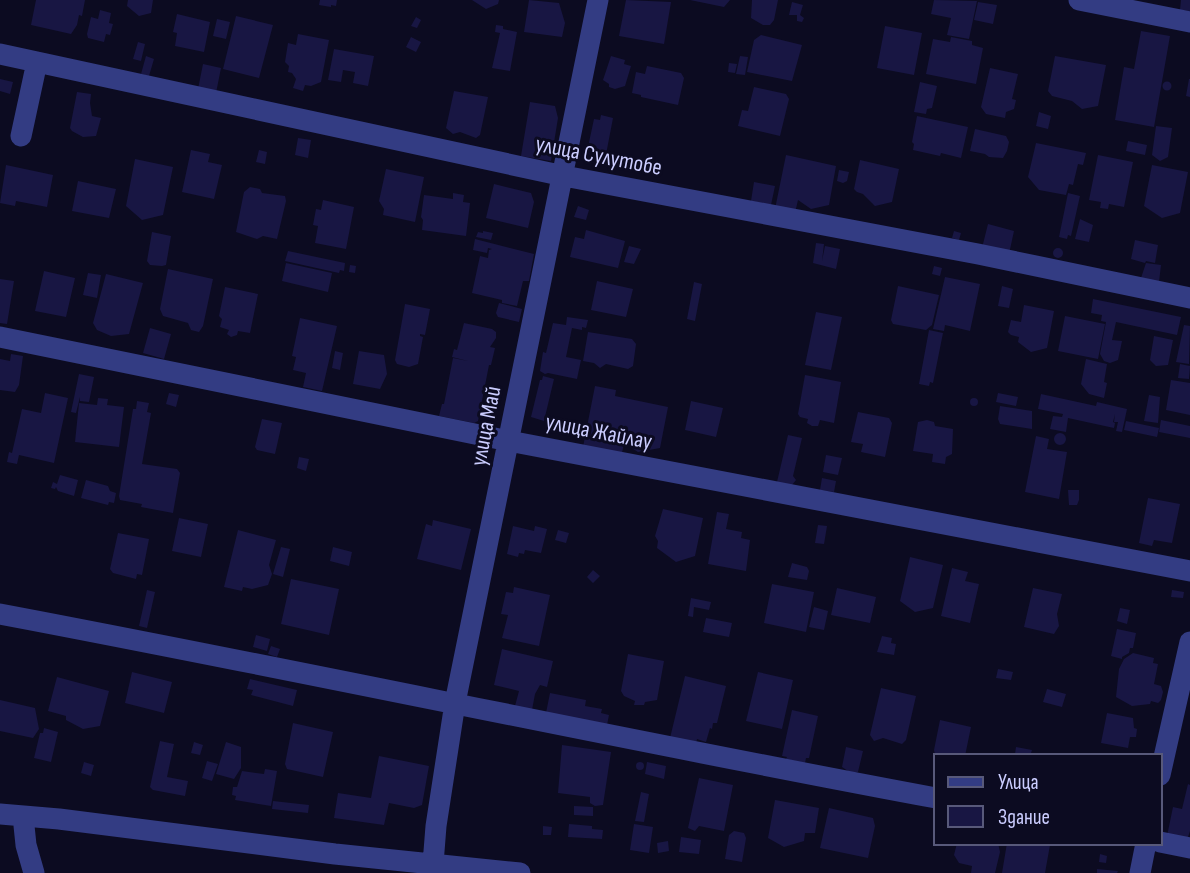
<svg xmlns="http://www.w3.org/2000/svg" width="1190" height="873" font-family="'Sofia Sans Condensed',sans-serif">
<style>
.building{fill:#181643}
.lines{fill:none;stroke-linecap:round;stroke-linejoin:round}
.minor{stroke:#333c83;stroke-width:21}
.labels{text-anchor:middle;stroke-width:6;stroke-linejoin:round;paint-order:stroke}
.street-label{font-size:23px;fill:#cbcdff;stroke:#0c0b21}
</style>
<rect width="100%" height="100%" fill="#0c0b21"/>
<!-- building -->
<path class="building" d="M36 0H85L82 16 79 15 77 25 71 34 31 25Z
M128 0H153L151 13 139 16 127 6Z
M320 0H337L336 6 331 5V7L319 5Z
M472 0H499L498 4 486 9Z
M529 0 559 3 565 23 562 37 524 32Z
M626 0 671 2 664 44 619 36Z
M690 0H730L724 7Z
M752 0H778L774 20 770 25H763L751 18Z
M934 0 977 1 969 39 947 35 951 18 931 14Z
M1181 0H1190V11L1180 10Z
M792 2 803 5 800 15 804 18 802 22 797 21V15H789Z
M978 2 997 5 993 24 974 20Z
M100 10 111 13 109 23 113 24 110 35 106 34 104 42 88 38 87 34 91 17 98 19Z
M177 14 210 22 204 52 175 46 177 33 173 32Z
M236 16 273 25 259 78 223 69Z
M416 17 421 20 417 28 411 26Z
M217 19 230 22 226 39 213 36Z
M496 25 503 26V29L517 32 510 71 492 68 500 33 495 32Z
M885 26 922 33 914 75 877 68Z
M1141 31 1170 36 1154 127 1115 120 1124 67 1134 69Z
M298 34 329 40 321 82 311 86 305 85 303 91 293 88 296 79 292 73 288 72 289 66 285 62 288 43 296 45Z
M761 35 802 45 792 81 747 72 754 40Z
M411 37 421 42 416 52 406 47Z
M951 37 972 41V45L983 48 976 84 926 74 933 39 950 42Z
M138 42 145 44 141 61 133 59Z
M334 49 374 56 368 86 353 83 355 72 343 70 341 82 328 80Z
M146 56 154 59 149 76 141 74Z
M611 56 625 60 624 64 631 66 625 86 615 89 609 87V84L603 80Z
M740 56 748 57 745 75 736 74Z
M1055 56 1106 65 1098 106 1082 109 1072 101 1052 96 1048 91Z
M729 63 737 64 735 73 728 72Z
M203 64 221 68 216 93 198 89Z
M647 66 681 73 684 78 678 105 641 97V95L632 93 636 72 645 74Z
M990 68 1018 74 1012 99 1016 100 1014 109 1006 112 1005 118 986 114 981 107Z
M0 79 13 82 10 94 0 91Z
M1189 79H1190V97L1186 96Z
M1162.5 86a4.5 4.5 0 1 1 9 0a4.5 4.5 0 1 1-9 0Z
M920 82 937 86 932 108 927 109 926 114 914 112Z
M754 87 786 94 789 99 780 136 738 126 742 110 748 111Z
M454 91 488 97 480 135 476 138 460 132 453 134 446 128Z
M77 92 91 94 90 103 92 116 101 118 96 136 83 137 72 131 70 128Z
M530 102 555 106 558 118 551 161 521 156Z
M1039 112 1051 116 1048 129 1036 126Z
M601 115 613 118 604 165 585 161 594 119 600 120Z
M917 116 968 127 961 158 941 153 940 156 913 150 914 144 912 142Z
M1156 126 1172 128 1168 157 1160 161 1152 155Z
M975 129 1006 136 1009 142 1007 151 1003 158 989 157 985 154 970 151Z
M298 138 311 140 308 158 295 155Z
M1128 141 1147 145 1145 155 1126 151Z
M1036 143 1086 153 1083 165 1078 164 1073 185 1069 184 1066 195 1039 190 1028 177Z
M191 150 210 154 208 162 222 165 214 199 182 192Z
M259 150 267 152 265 164 256 162Z
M786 155 836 166 829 205 811 209 798 200 795 213 775 209Z
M1098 155 1133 162 1124 207 1109 204 1108 209 1100 208 1101 202 1089 200Z
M135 159 173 167 163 215 142 220 126 206Z
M860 160 899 169 892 202 875 206 863 194 857 192 854 189Z
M6 165 53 175 47 207 16 201 15 206 0 203Z
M1152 165 1188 172 1180 213 1162 218 1144 206Z
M386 169 424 177 415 222 383 215 384 209 379 201Z
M839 170 849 172 847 181 843 183 837 181Z
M78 181 116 189 109 218 72 211Z
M754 182 775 186 771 205 751 201Z
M494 184 531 193 534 202 528 228 486 218Z
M250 187 260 189 262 193 285 196 286 201 277 239 263 236 257 239 236 232 244 192Z
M453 193 464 195 463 202 470 203 466 236 422 230 423 220 421 217 424 195 453 199Z
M1068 193 1080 196 1071 236 1068 235 1067 239 1059 237Z
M323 200 354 207 346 249 315 243 318 226 313 225 316 209 321 210Z
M578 206 589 210 586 220 574 217Z
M1080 219 1093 225 1089 242 1075 239Z
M988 224 1014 231 1009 254 982 248Z
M586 230 625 241 618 268 570 257 575 237 584 239Z
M483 231 493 233 491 240 476 237 478 232 483 233Z
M954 231 961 233 959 240 952 238Z
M152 232 171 236 166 265 162 266 150 265 147 261Z
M475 239 534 254 529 281H523L517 306 502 303V300L472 293 480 256 488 258 489 250 492 249 488 248 487 253 473 250Z
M1135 240 1158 245 1155 263 1146 261 1145 263 1131 259Z
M816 243 824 244 822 261 825 246 840 249 836 269 813 263Z
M629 246 641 249 634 264 624 262Z
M1053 253a5 5 0 1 1 10 0a5 5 0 1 1-10 0Z
M288 251 345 263 344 271 340 270 339 273 285 261Z
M286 263 332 273 328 292 282 281Z
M1146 263 1161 265 1159 282 1141 278Z
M350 265 356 266 355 273 349 272Z
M934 266 942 268 940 276 932 274Z
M168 269 213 279 203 326 199 332 191 330 188 323 163 316 160 309Z
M44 271 75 278 66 317 35 311Z
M88 273 101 275 97 298 83 295Z
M106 274 143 283 129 334 111 336 97 330 93 323Z
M945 277 980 284 970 331 945 325 944 331 933 329Z
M0 279 14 281 7 324 0 323Z
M597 281 633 289 626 317 591 310Z
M694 282 702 284 695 321 687 319Z
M898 286 939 295 932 325 926 330 893 324 891 320Z
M1002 286 1013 289 1009 308 998 306Z
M225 287 258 294 250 333 238 331 237 335 231 337 227 334 229 330 220 327 222 319 219 316Z
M1093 299 1181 317 1177 335 1116 322 1112 340 1122 341 1118 360 1110 363 1104 361 1100 354 1106 322 1101 321 1102 315 1091 313Z
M499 303 522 309 519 322 498 317 496 313Z
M405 304 430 309 425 335 420 334V336L423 337 418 364 409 367 397 364 395 360Z
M1024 305 1054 311 1047 348 1031 352 1018 342 1019 337 1011 335 1008 332 1011 320 1021 322Z
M816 312 842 317 831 370 805 365Z
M1065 316 1105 324 1098 359 1058 351Z
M567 317 588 320 586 328 582 327V330L572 328 566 357 581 360 577 379 548 373 545 374 540 371 543 352 546 353 553 323 566 325Z
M300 318 337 326 322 391 303 387 306 373 293 370 296 357 292 356Z
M464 323 492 329 496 332V338L490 347 495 348 491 365H489L478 421 474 423 439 416 442 404H444L453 358 468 361 452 357 454 349 457 350Z
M1184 325 1190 326 1189 364 1176 362Z
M150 328 171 334 164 359 143 353Z
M929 330 943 333 933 383 930 382 929 386 919 384Z
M588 332 632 339 636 344 633 366 628 369 606 364 600 368 594 363 583 361Z
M1154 336 1173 340 1168 365 1156 366 1150 360Z
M335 351 343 353 340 370 332 368Z
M359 351 384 355 387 374 380 389 353 384Z
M11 354 23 356 19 385 15 392 0 390V359L10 361Z
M1086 359 1107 364 1104 382 1107 383 1104 398 1089 394 1081 384Z
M1180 364 1190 366 1189 379 1178 378Z
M79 374 94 377 89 402 80 401V397L76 413 71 412Z
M805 375 841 382 834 423 820 420 818 426H812L807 423 808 419 800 417 798 414Z
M543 376 554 379 544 421 531 417 540 380H542Z
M1171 380 1190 383V415L1166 410Z
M595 386 616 390 615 396 668 407 660 448 638 452 624 443 622 453 583 447Z
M45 393 68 398 54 463 19 455 17 464 7 462 9 452 12 453 22 409 41 413Z
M169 393 179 395 176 407 166 404Z
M998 393 1018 397 1016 406 996 402Z
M1041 394 1096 406 1097 402 1127 409 1122 432 1116 431 1118 422H1114L1115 414 1113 422 1115 423 1114 428 1068 418 1066 432 1050 429 1053 416 1062 417 1063 414 1038 409Z
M1149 395 1160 397 1158 423 1144 421Z
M970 402a4 4 0 1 1 8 0a4 4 0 1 1-8 0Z
M98 398 108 399 107 405 124 407 119 447 75 442 79 403 97 405Z
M137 401 149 403 147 412 151 413 142 464 177 469 180 473 173 513 141 507 142 504 120 500 119 496 133 409H136Z
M691 401 723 408 716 437 685 430Z
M1000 406 1032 411V429L1000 424 998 419Z
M858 412 889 418 892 423 885 457 861 452 863 444 851 442Z
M262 419 282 423 275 454 257 450 255 447Z
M927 420 934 422 935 426 953 429 952 454 946 457 945 464 932 462 933 454 913 451 918 422Z
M1161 420 1190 426V438L1159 432Z
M1126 421 1159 428 1157 437 1124 430Z
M1054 439a6 6 0 1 1 12 0a6 6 0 1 1-12 0Z
M788 435 802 438 793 476 796 480 792 485 777 482Z
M1036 436 1049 439 1047 449 1067 452 1059 499 1025 492Z
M826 455 842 458 838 475 823 472Z
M299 457 309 459 306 471 297 468Z
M60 475 78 480 74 496 58 491 56 487 55 489 51 488 53 482 57 484Z
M822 478 836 481 834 492 820 490Z
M86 480 108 486 110 491 116 493 114 503 109 502 108 505 81 498Z
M1068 490H1079V500L1077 505H1069Z
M1148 498 1180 504 1172 543 1154 540 1152 546 1139 543Z
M663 509 703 518 695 556 676 562 657 548 658 541 655 536Z
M717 512 729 514 726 529 742 532 741 538 750 540 746 571 708 564Z
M179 518 208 524 201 557 172 551Z
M433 520 471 529 461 570 417 559 426 524 432 526Z
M818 525 827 526 824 544 815 543Z
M513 526 534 531 535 526 547 529 541 553 525 550 524 554 519 553 518 557 507 554Z
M238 530 276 540 269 565 272 574 268 585 252 589 243 587 242 591 224 587Z
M558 530 569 533 566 543 555 540Z
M118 533 149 539 142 575 137 574 136 579 113 573 110 569Z
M281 547 290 549 283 577 273 574Z
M333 547 352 552 349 566 330 561Z
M910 557 943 565 933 608 915 612 900 601Z
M792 563 807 567 809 571 807 580 788 577Z
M952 568 968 572 965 581 979 584 970 623 941 616Z
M593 570 600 576 593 583 587 577Z
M291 579 339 589 329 635 281 624Z
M772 584 814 592 806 632 764 623Z
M514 587 550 595 539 646 502 638 508 615 501 614 506 592 513 593Z
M837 588 876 597 870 623 831 615Z
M1033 588 1062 594 1057 614 1059 626 1054 634 1024 627Z
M147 590 155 592 147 628 139 626Z
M1172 590 1184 592 1183 598 1171 597Z
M691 598 711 602 709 610 694 607 693 617 688 616Z
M814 607 828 611 824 630 809 627Z
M1120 608 1130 610 1127 624 1117 621Z
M706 618 732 623 729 637 703 632Z
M1117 629 1136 633 1133 648H1130L1129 653 1122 657V659L1111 656Z
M256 635 270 639 267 651 253 647Z
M882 636 892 638 891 643 896 644 894 655 877 652Z
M271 646 280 649 277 657 268 654Z
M502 649 553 661 547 687 540 685 535 694 532 710 515 706 519 691 494 685Z
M1133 653 1154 658 1153 663 1158 664 1154 684 1161 686 1163 692 1161 700 1158 703 1151 701 1150 704 1132 706 1116 697 1119 669 1124 659Z
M628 654 664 661 657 700 645 702 644 705H634L635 701 624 696 621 691Z
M998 669 1013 672 1011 680 996 678Z
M132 672 172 682 164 713 125 703Z
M758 672 793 680 782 729 746 721Z
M685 676 726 686 717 723H713L712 729 710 728 706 742 697 739 696 744 670 738Z
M57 677 109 691 100 726 83 729 66 720V716L48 711Z
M250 679 297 690 293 706 251 695 253 690 247 689Z
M881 688 916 696 906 740 902 744 883 738 874 741 870 735Z
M1047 689 1066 694 1062 707 1043 702Z
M550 693 586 700 585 706 602 709 601 713 609 715 607 725 546 713Z
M0 700 35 708 39 729 33 738 0 731Z
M792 710 818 716 809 758H806L805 763 786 759 787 757 782 756Z
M1107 713 1133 718 1134 728 1137 729 1136 737H1130L1128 748 1101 743Z
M940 720 971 727 965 756 935 754 934 750Z
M293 723 333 732 323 777 287 769 285 764Z
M44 728 58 732 51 762 34 758 40 733H43Z
M160 741 174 744 167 777 188 781 185 796 153 790 150 787Z
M194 742 203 745 200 755 191 753Z
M226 742 241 747V768L234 779 216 774Z
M562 745 611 752 603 805 595 806 590 803V797L558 793Z
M846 747 863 751 858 772 851 773 842 767Z
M1016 747 1032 750 1030 756H1010V753L1015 754Z
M379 756 429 766 422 805 414 808 389 803 384 825 334 818 338 793 371 798Z
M207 761 218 764 212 781 202 778Z
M636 766a4 4 0 1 1 8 0a4 4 0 1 1-8 0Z
M84 762 94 765 91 776 81 773Z
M647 762 666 766 664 779 645 774Z
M265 769 277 771 271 806 235 800 236 796 232 795 233 787H237L242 771 264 774Z
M699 778 733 785 724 831 699 826 695 831 688 828Z
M1188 784 1190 785V831L1187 840 1167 836 1173 807 1182 809Z
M641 792 649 794 644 822 635 821Z
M775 800 819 808 815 833H805L804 841 784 847 768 838Z
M273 801 309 805 308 813 272 809Z
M574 806 593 807V816L574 815Z
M829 808 873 818 875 826 868 858 820 848Z
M569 824 592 826V829L603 830 602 839 568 837Z
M634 824 653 827 649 853 630 850Z
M543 826 552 827 551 835H543Z
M734 831 744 833 746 838 742 862 725 859 729 835Z
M681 837 701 840 699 854 679 852Z
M668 841 669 851 658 853 657 843Z
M957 843H998L1000 852 995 873H971L972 866 959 863 954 855Z
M1007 843 1050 845 1045 873H1002Z
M1100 854 1107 856 1106 863 1099 862Z
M1097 869 1118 871 1117 873H1097Z"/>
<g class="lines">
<!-- minor -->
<path class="minor" d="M1079 0 1190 22
M0 54 564 176 978 254 1190 298
M21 136 37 62
M0 337 509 441 1190 571
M0 614C313 673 623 740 936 798
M1160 775 1190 642
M0 814 59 819 335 854 520 873
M23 816 26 845 34 873
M1160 842 1190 848
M433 864 436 826 455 703 598 0
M1140 873 1146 843"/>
</g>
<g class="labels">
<!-- street labels -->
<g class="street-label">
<text transform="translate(599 155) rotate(11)" y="8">улица Сулутобе</text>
<text transform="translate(485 426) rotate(-79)" y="8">улица Май</text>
<text transform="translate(599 431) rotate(11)" y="8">улица Жайлау</text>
</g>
</g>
<!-- legend -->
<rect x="934" y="754" width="228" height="91" fill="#0c0b21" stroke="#58597a" stroke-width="2"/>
<rect x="948" y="777" width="35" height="10" fill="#333c83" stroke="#58597a" stroke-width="2"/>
<text x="998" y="789" font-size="21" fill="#cbcdff">Улица</text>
<rect x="948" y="806" width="35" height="21" fill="#181643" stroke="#58597a" stroke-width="2"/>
<text x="998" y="824" font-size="21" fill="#cbcdff">Здание</text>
</svg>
